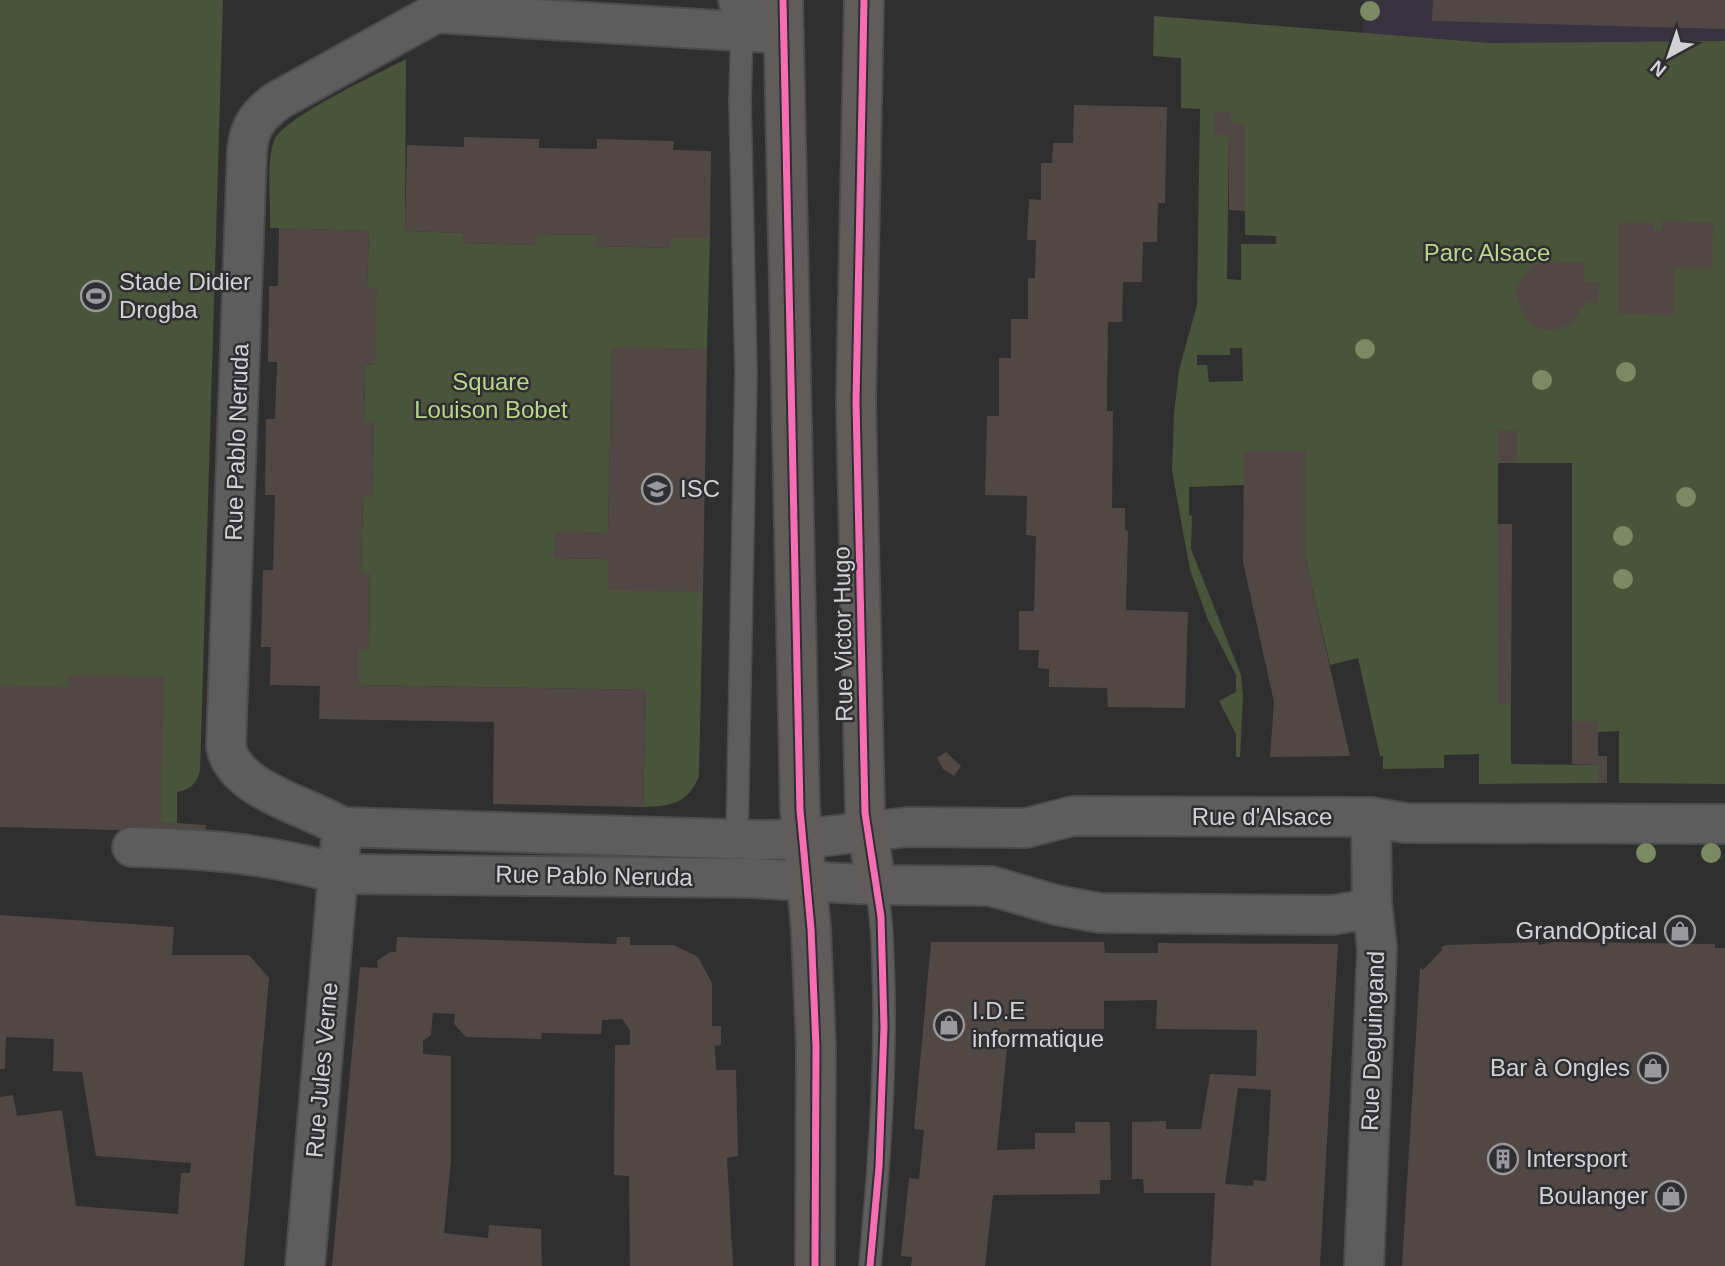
<svg xmlns="http://www.w3.org/2000/svg" width="1725" height="1266" font-family="Helvetica,sans-serif">
<style>
.commercial{fill:#383241}
.green{fill:#4a543a;fill-rule:evenodd}
.building{fill:#514845;fill-rule:evenodd}
.lines{fill:none;stroke-linecap:round;stroke-linejoin:round}
.service-casing{stroke:#4c4c4d;stroke-width:24}
.minor-casing{stroke:#4c4c4d;stroke-width:42}
.secondary-casing{stroke:#4c4c4d;stroke-width:42}
.service{stroke:#5d5d5e;stroke-width:21}
.minor{stroke:#5d5d5e;stroke-width:38}
.secondary{stroke:#605c5b;stroke-width:38}
.cycleway-casing{stroke:#2f2e31;stroke-width:11}
.cycleway{stroke:#f96db3;stroke-width:7}
.tree{fill:#7b8a62}
.labels{text-anchor:middle;stroke-width:5;stroke-linejoin:round;paint-order:stroke}
.park-label{font-size:24px;fill:#b9d58b;stroke:#2f2e31}
.poi-label{font-size:24px;fill:#d2d2d4;stroke:#2f2e31;text-anchor:start}
.street-label{font-size:24px;fill:#d2d2d4;stroke:#2f2e31}
</style>
<rect width="100%" height="100%" fill="#2f2f30"/>
<!-- commercial -->
<path class="commercial" d="M1364 0H1725V61L1363 33Z"/>
<!-- green -->
<path class="green" d="M0 0H223L200 771C197 784 189 790 177 792V832L0 826Z
M1154 16 1490 43 1725 41V784L1619 783V731L1598 732 1597 721H1572V463H1498L1497 704H1511V764L1598 765V783L1479 784V754L1444 755V768L1383 769V756H1380L1358 658 1330 665 1306 561V451H1244V485L1189 487V515L1192 516 1191 549 1241 675 1243 696 1240 757H1236V734L1219 701 1236 692V675L1208 620 1190 570 1172 471 1174 414 1179 370 1197 305 1200 109 1181 108V58L1153 56ZM1215 112H1231V124H1245V235L1276 236V244H1241V280L1227 279 1229 135H1214ZM1230 348H1242L1243 381 1209 382 1207 365H1197V355H1230Z
M406 59 405 231 463 233V243L537 245V234L596 235V246L671 248V238H710L707 349 612 348 608 533 555 532V558L608 559 703 592 699 776C688 804 671 806 643 807L646 690 359 685V649H369L370 574 361 573 363 497 372 496 374 423H364L365 364 374 365 367 288 369 231 270 228C271 205 266 161 274 141 283 117 380 73 406 59Z"/>
<!-- building -->
<path class="building" d="M1433 0H1725V29L1432 21Z
M1074 105 1167 107 1165 203H1158L1157 242H1143L1142 282H1123L1122 322H1108L1107 411H1113L1112 508H1125V530L1128 531 1126 610 1188 612 1185 708 1108 707 1107 688 1049 687V669L1038 668 1039 650H1019V611H1034L1036 536 1026 535 1027 496 985 495 987 416H999V358H1011V319H1028V278H1035L1036 240H1027L1029 199 1041 200V163H1052L1053 143H1073Z
M1214 112H1231V124H1245V211L1229 210V135H1214Z
M464 137 539 139V148L597 149V139L674 141 673 150 711 151 710 238H671V248L596 246V235L537 234V245L462 243 463 233 405 231 407 145 464 147Z
M1662 220 1713 223 1712 268H1675L1674 315 1618 314V223H1654V230H1662Z
M279 228 369 231 367 288H377L375 365 365 364 364 423 374 422 372 497H363L361 573H370L369 649H359V685L646 690 643 807 493 804 494 722 319 719 320 686 270 685 271 647H261L263 570H273L275 495H265L266 419H275L277 362H268L269 286H278Z
M1549 261 1584 263V282H1599V303H1585L1573 323 1553 331 1538 328 1526 320 1516 296 1518 285 1526 272 1535 265Z
M612 347 707 349 703 592 608 590V559L554 558 555 531 608 533Z
M1498 430H1517V462H1498Z
M1244 451H1306V561L1350 756 1270 757 1274 702 1243 562Z
M1497 524H1512L1511 704H1497Z
M68 675 164 677 161 822 206 825 205 832 0 827V685L68 687Z
M1572 721H1598V756H1607V783H1598V765L1572 764Z
M946 752 961 766 954 776 943 769 937 758Z
M0 915 174 927 172 955H249L269 978 244 1266H0V1097L13 1095 17 1116 62 1110 76 1206 178 1214 181 1173H190L191 1163 96 1156 82 1072 53 1071 54 1039 6 1037 5 1069H0Z
M397 937 616 944 617 937H630V945H674L698 957 712 983V1026H721V1045L715 1046 716 1070H736L738 1156 727 1158 733 1266H630L629 1176 614 1175 615 1045H630V1030L622 1019 602 1020 601 1034 542 1033 541 1039 466 1037 454 1024 455 1014 433 1013 431 1035 423 1041V1054L451 1056V1160L444 1233 488 1238 489 1225 541 1229 542 1266H332L360 967 378 968 377 961 390 952H396Z
M931 942H1104L1105 953H1158V943L1338 944 1320 1266H1211L1215 1193H1144L1143 1179H1132V1122L1166 1121V1129H1201L1210 1074 1256 1076 1257 1030 1156 1029 1157 1000 1104 1001V1029H1009L997 1150 1035 1149V1133H1075V1122H1110L1111 1180H1100V1194L993 1195 985 1266H911L912 1257 901 1256 909 1178 919 1179 924 1130 914 1129ZM1238 1088 1271 1090 1266 1181 1254 1180 1253 1186 1225 1184Z
M1538 942V945L1554 942 1715 944V948H1725V1266H1402L1420 968 1423 970 1442 950 1441 947 1446 945Z"/>
<g class="lines">
<!-- service casing -->
<g class="service-casing">
<path id="service" d="M737 839 746 373 740 101 742 24
M870 1266C878 1177 885 1087 884 998 883 960 883 922 876 885"/>
</g>
<!-- minor casing -->
<g class="minor-casing">
<path id="minor" d="M738 0H756
M342 827 759 840 801 839 908 827 1026 828 1073 816 1371 817 1405 823 1725 824
M132 847C207 849 265 853 339 874L751 878 876 885 991 886 1056 905 1100 913 1332 915 1357 911 1372 903
M305 1266 342 827C308 806 233 790 226 746L247 151C249 127 258 115 277 101L436 13 784 34
M1364 1266 1377 948 1372 903 1371 817"/>
</g>
<!-- secondary casing -->
<g class="secondary-casing">
<path id="secondary" d="M783 0 800 810 811 929 816 1047 815 1266
M864 0 856 402 865 813 876 885"/>
</g>
<!-- service -->
<use href="#service" class="service"/>
<!-- minor -->
<use href="#minor" class="minor"/>
<!-- secondary -->
<use href="#secondary" class="secondary"/>
<!-- cycleway casing -->
<g class="cycleway-casing">
<path id="cycleway" d="M783 0 800 810 811 929 816 1047 815 1266
M864 0 856 402 865 813 881 917 884 1027 879 1167 870 1266"/>
</g>
<!-- cycleway -->
<use href="#cycleway" class="cycleway"/>
</g>
<!-- trees -->
<g class="tree">
<circle cx="1370" cy="11" r="10"/>
<circle cx="1365" cy="349" r="10"/>
<circle cx="1626" cy="372" r="10"/>
<circle cx="1542" cy="380" r="10"/>
<circle cx="1686" cy="497" r="10"/>
<circle cx="1623" cy="536" r="10"/>
<circle cx="1623" cy="579" r="10"/>
<circle cx="1646" cy="853" r="10"/>
<circle cx="1711" cy="853" r="10"/>
</g>
<!-- icons -->
<defs>
<g id="stadium-ring" transform="scale(1.575)"><circle r="9.5" fill="#2f2e31" stroke="#99999b" stroke-width="1.5"/><path d="M0-5a6.5 5 0 1 0 0 10a6.5 5 0 1 0 0-10ZM-3.5-1.8h7v3.6h-7Z" fill="#99999b"/></g>
<g id="university-ring" transform="scale(1.575)"><circle r="9.5" fill="#2f2e31" stroke="#99999b" stroke-width="1.5"/><path d="M0-5L7-2L0 1L-7-2ZM-4 1L0 2.5L4 1V4Q0 6-4 4Z" fill="#99999b"/></g>
<g id="shop-ring" transform="scale(1.575)"><circle r="9.5" fill="#2f2e31" stroke="#99999b" stroke-width="1.5"/><path d="M-5-2.5h2.3a2.7 3.5 0 0 1 5.4 0H5L5.5 6h-11ZM-1.5-2.5h3a1.5 2.3 0 0 0-3 0Z" fill="#99999b"/></g>
<g id="building-ring" transform="scale(1.575)"><circle r="9.5" fill="#2f2e31" stroke="#99999b" stroke-width="1.5"/><path d="M-4-6H4V6H1V3H-1V6H-4ZM-2.5-4.3h1.7v1.8h-1.7ZM.8-4.3h1.7v1.8H.8ZM-2.5-1h1.7V.8h-1.7ZM.8-1h1.7V.8H.8Z" fill="#99999b"/></g>
</defs>
<g fill-rule="evenodd">
<use href="#stadium-ring" x="96" y="296"/>
<use href="#university-ring" x="657" y="489"/>
<use href="#shop-ring" x="1680" y="931"/>
<use href="#shop-ring" x="949" y="1025"/>
<use href="#shop-ring" x="1653" y="1068"/>
<use href="#building-ring" x="1503" y="1159"/>
<use href="#shop-ring" x="1671" y="1196"/>
</g>
<g class="labels">
<!-- park labels -->
<g class="park-label">
<text x="1487" y="261">Parc Alsace</text>
<text x="491" y="390">Square<tspan x="491" dy="28">Louison Bobet</tspan></text>
</g>
<!-- poi labels -->
<g class="poi-label">
<text x="119" y="290">Stade Didier<tspan x="119" dy="28">Drogba</tspan></text>
<text x="680" y="497">ISC</text>
<text x="1657" y="939" text-anchor="end">GrandOptical</text>
<text x="972" y="1019">I.D.E<tspan x="972" dy="28">informatique</tspan></text>
<text x="1630" y="1076" text-anchor="end">Bar à Ongles</text>
<text x="1526" y="1167">Intersport</text>
<text x="1648" y="1204" text-anchor="end">Boulanger</text>
</g>
<!-- street labels -->
<g class="street-label">
<text transform="translate(237 442) rotate(-88)" y="8">Rue Pablo Neruda</text>
<text transform="translate(843 634) rotate(-91)" y="8">Rue Victor Hugo</text>
<text x="1262" y="825">Rue d'Alsace</text>
<text transform="translate(594 876) rotate(1)" y="8">Rue Pablo Neruda</text>
<text transform="translate(1373 1041) rotate(-88)" y="8">Rue Deguingand</text>
<text transform="translate(322 1070) rotate(-85)" y="8">Rue Jules Verne</text>
</g>
</g>
<!-- north arrow -->
<g transform="translate(1669 56) rotate(220)" stroke="#2f2e31" stroke-width="5" paint-order="stroke">
<path d="M0-5L12 26L0 18L-12 26Z" fill="#d2d2d4"/>
<text y="-10" font-size="19" font-weight="bold" text-anchor="middle" fill="#d2d2d4">N</text>
</g>
</svg>
